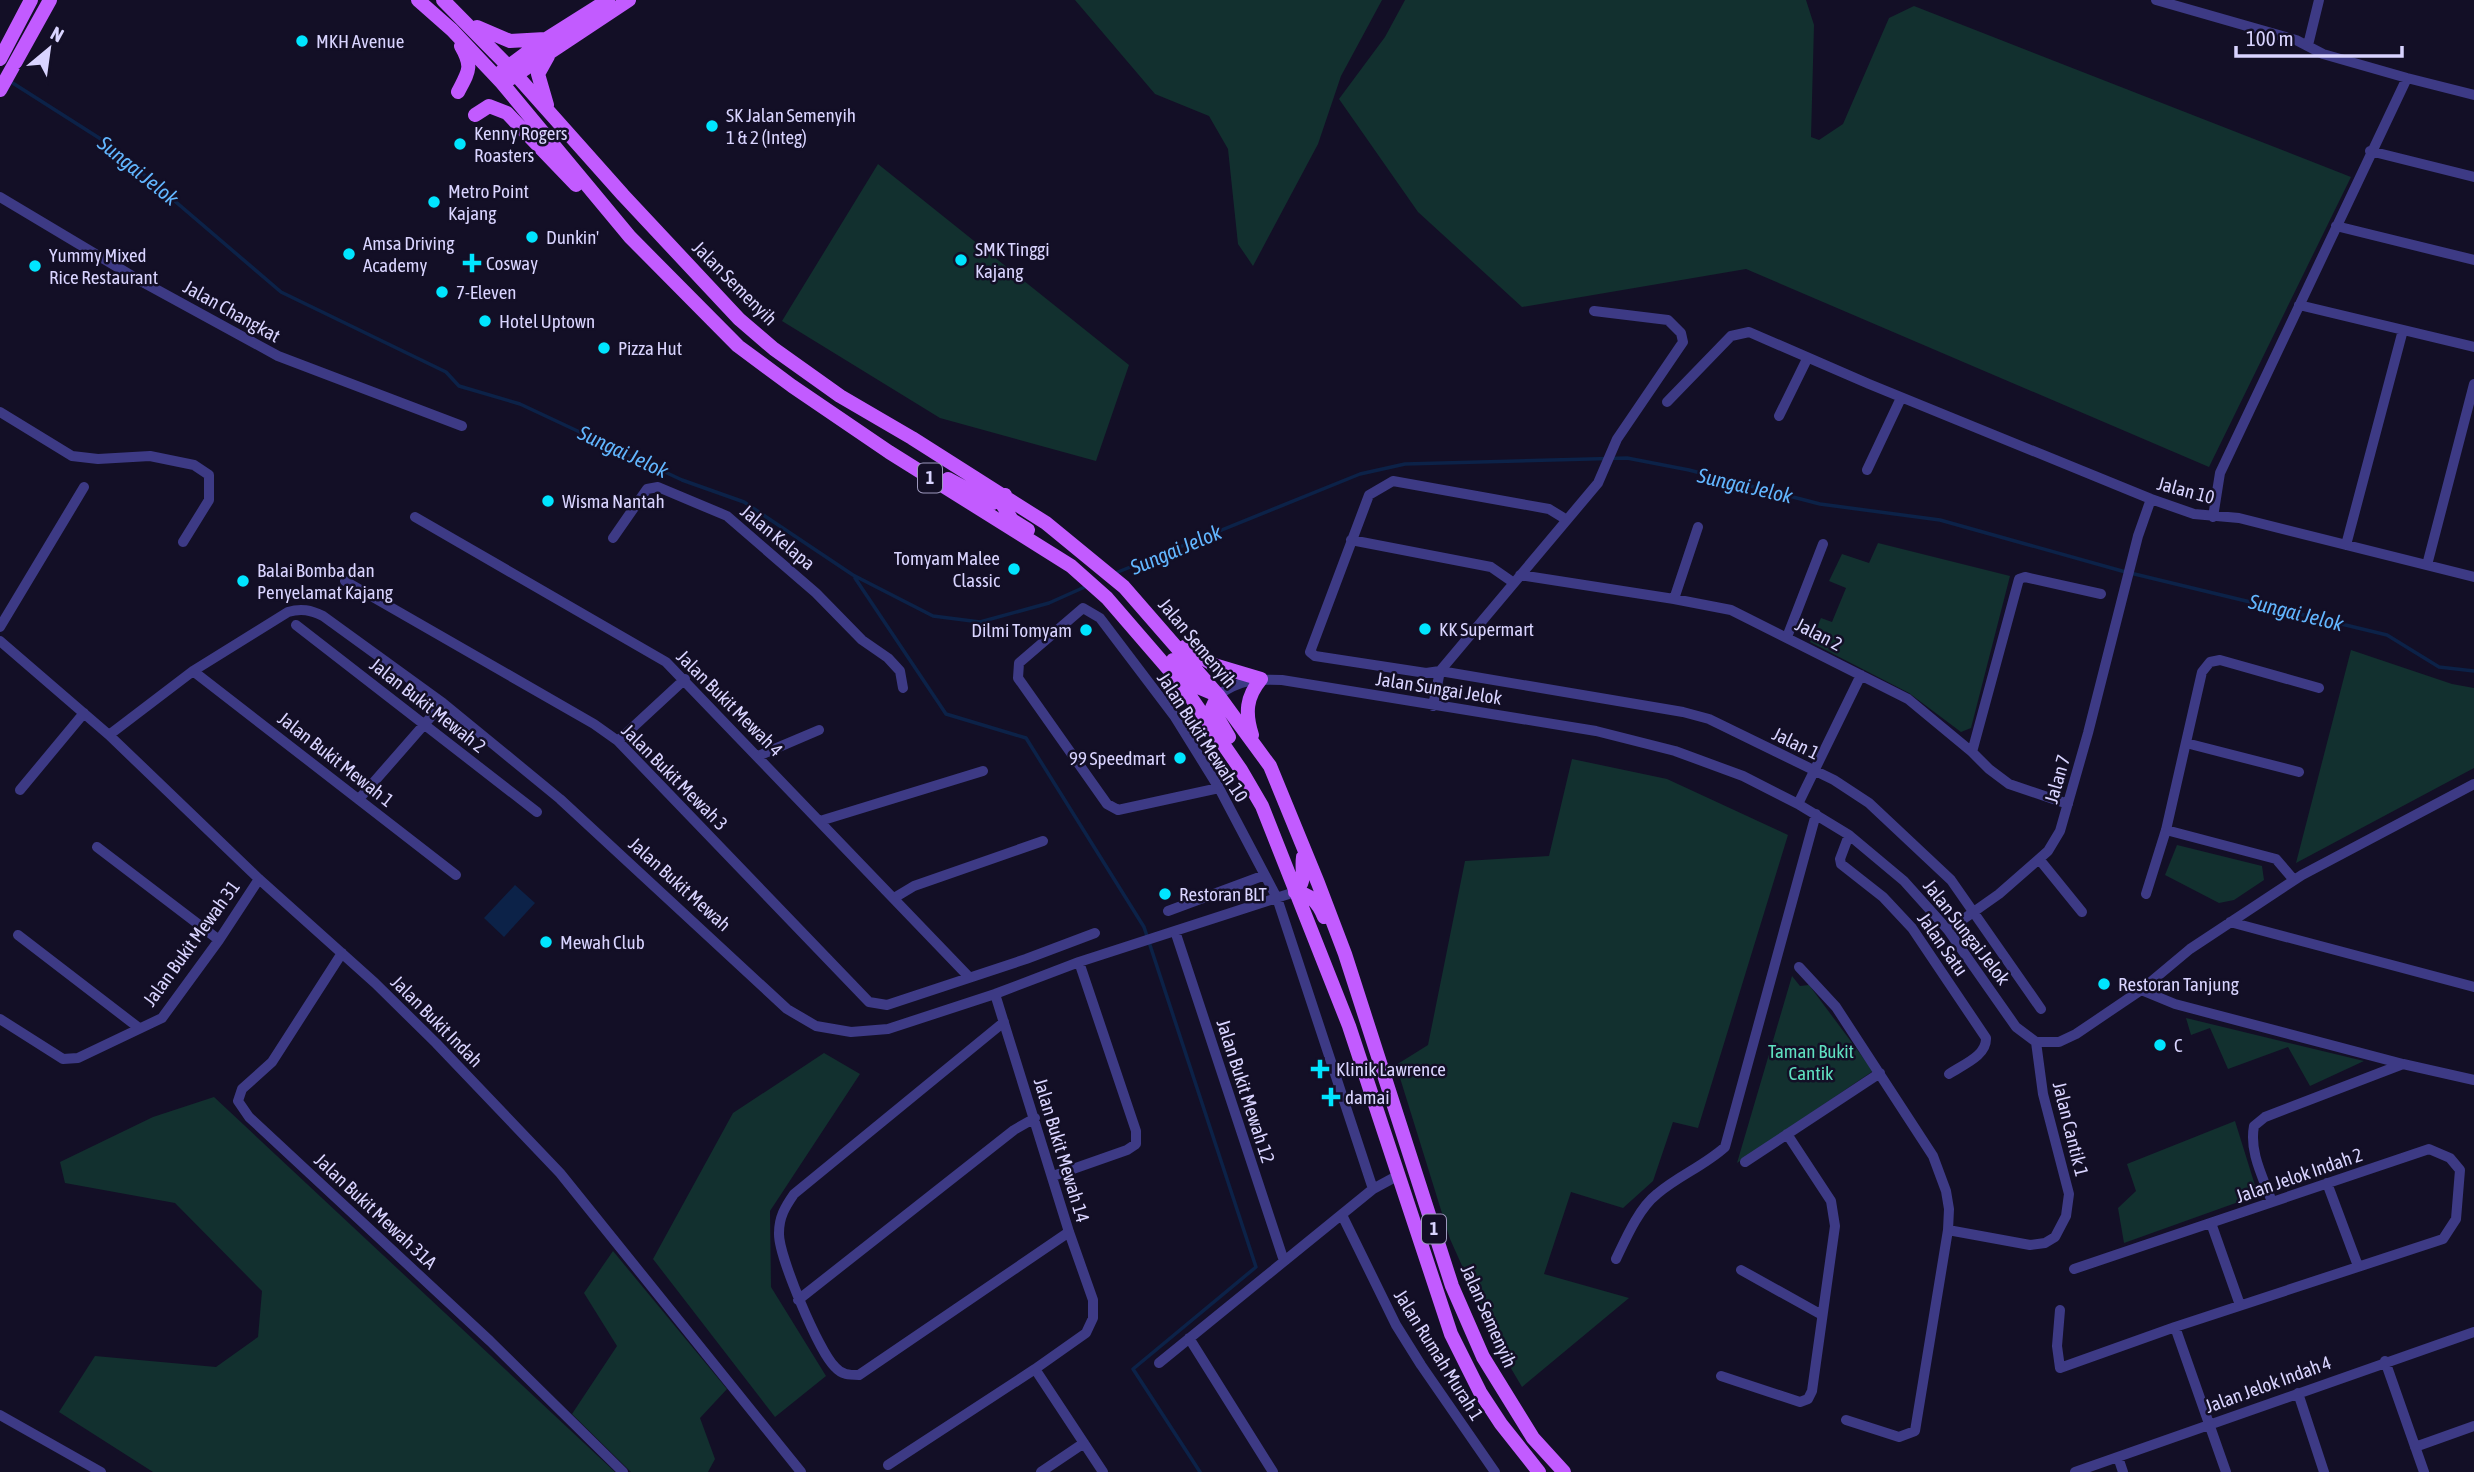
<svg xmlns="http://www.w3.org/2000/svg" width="2474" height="1472" font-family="'Asap Condensed',sans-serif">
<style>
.green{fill:#12302f}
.water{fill:#0c2248}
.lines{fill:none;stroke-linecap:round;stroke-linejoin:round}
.stream{stroke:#0c2248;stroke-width:3.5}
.minor{stroke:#3d3a85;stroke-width:10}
.major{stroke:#c25bff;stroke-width:14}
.poi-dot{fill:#00e5ff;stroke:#130f26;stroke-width:2.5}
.labels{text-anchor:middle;stroke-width:5;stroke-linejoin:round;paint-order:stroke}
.shield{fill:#130f26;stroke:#9e99be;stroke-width:2}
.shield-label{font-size:18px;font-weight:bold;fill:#d9d4ff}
.poi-label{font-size:19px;fill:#d9d4ff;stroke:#130f26;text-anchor:start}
.street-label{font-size:19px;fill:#d9d4ff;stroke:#130f26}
.park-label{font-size:19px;fill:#5fe0c0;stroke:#130f26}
.water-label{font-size:21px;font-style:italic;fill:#62b6ff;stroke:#130f26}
</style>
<rect width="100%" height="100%" fill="#130f26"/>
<!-- green -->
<path class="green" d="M1075 0H1382L1341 76 1318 144 1253 266 1238 244 1228 149 1209 116 1155 94Z
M1405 0H1806L1814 25 1811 137 1819 140 1843 124 1889 18 1914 6 2351 177 2209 467 1746 269 1522 307 1418 212 1339 99 1385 37Z
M878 164 1129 365 1096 461 940 418 782 321Z
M1878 543 2010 576 1971 728 1961 732 1909 693 1810 642 1821 618 1832 622 1846 588 1829 581 1842 554 1869 563Z
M2351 650 2452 684 2474 688V768L2296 863Z
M1572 759 1667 779 1788 835 1698 1128 1673 1122 1653 1181 1623 1208 1571 1192 1544 1274 1629 1298 1522 1387 1499 1348 1450 1239 1396 1065 1428 1045 1465 861 1549 856Z
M2177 845 2262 866 2264 880 2234 900 2219 903 2165 875Z
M1792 976 1800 986 1809 985 1873 1071 1737 1163Z
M2186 1018 2364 1061 2310 1086 2288 1047 2228 1069 2210 1028 2191 1035Z
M824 1053 860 1074 770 1211 771 1287 826 1376 775 1417 653 1259 733 1113Z
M214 1097 615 1472H153L59 1412 95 1356 216 1367 258 1337 262 1291 175 1203 65 1183 60 1162 153 1117Z
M2235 1121 2258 1195 2124 1243 2118 1208 2136 1191 2127 1164Z
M613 1251 727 1389 700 1418 715 1459 708 1472H631L572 1414 617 1346 584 1293Z"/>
<!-- water -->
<path class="water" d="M515 885 535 903 504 937 484 918Z"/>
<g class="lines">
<!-- stream -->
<path class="stream" d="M8 80 107 143 281 292 446 372 459 386 520 404 682 480 744 502 853 575 933 616 980 622 1049 603 1087 586
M1113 574 1360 474 1405 464 1627 458 1689 470 1820 504 1940 520 2122 571 2387 635 2439 667 2474 671
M855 578 946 714 1026 738 1144 927 1256 1267 1133 1369 1200 1472"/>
<!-- minor -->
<path class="minor" d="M2156 0 2296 40 2323 54 2407 78 2474 95
M2308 45 2319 0
M2370 151 2474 177
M0 197 139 280 278 356 462 426
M2336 226 2474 260
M2299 305 2474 347
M1667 402 1731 336 1749 332 1869 384 2151 499 2194 514 2239 518 2474 577
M0 412 72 456 98 459 150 456 194 465 209 475V500L183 542
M1779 416 1807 359
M1867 470 1901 398
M415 517 666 662 969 977
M2213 517 2220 473 2407 78
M1567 520 1549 509 1393 481 1369 495 1310 652 1315 656 1426 673 1440 671 1683 712 1709 719 1834 780 1869 803 1951 880 2041 1009
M613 538 647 489 658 487 727 516 816 593 862 640 888 658 900 671 903 688
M1351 540 1491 567 1514 583
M2346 545 2403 330
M2427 565 2474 384
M1520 575 1674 599 1731 610 1908 699 1972 752 1989 769 2009 784 2068 804
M345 581 594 724 618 741 869 1002 887 1005 1026 959 1095 933
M1674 599 1698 527
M296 625 537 812
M0 627 84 487
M1787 637 1823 544
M0 641 109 735 259 879 375 983 436 1043 560 1173 801 1472
M193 671 456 875
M1218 695C1242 679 1254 679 1282 680L1596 731 1675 751 1743 776 1798 804 1849 835 1904 881 1948 930 2016 1027 2036 1042H2059L2076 1034 2141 990 2190 949 2302 875 2474 784
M1433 706 1440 671 1598 483 1617 439 1683 342 1681 333 1668 320 1594 311
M109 735 193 671 288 612C301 608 311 610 323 616L443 703 560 799 787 1009 816 1026 851 1032 888 1029 995 994 1079 962 1295 892
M618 741 685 679
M2186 743 2299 772
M1972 752 2019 579 2025 577 2101 594
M758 756 819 730
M1219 788 1118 810 1107 804 1018 678 1019 663 1083 608 1100 618 1175 717 1219 788 1277 898 1373 1189
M20 790 84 713
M359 799 443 703
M1798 804 1861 675
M820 821 983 771
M2166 830 2276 859 2294 880
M1849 835 1840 859 1841 864 1883 897 1912 928 1986 1038C1987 1056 1962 1065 1949 1074
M97 847 219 940
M2039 859 2082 912
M2146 894 2166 830 2202 672 2210 662 2220 660 2319 688
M894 898 914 886 1043 841
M1168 911 1265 875
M2230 922 2474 987
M1948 930 1999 894 2039 859 2048 851 2060 831 2088 733 2138 536 2151 499
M1175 931 1284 1261
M18 935 139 1028
M342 953 272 1062 242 1089 238 1101 249 1117 490 1341 623 1472
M1799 967 1836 1007 1933 1156 1946 1191 1949 1209 1948 1230 1915 1431 1899 1437 1846 1420
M2141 990 2175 1004 2403 1064 2474 1080
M0 1019 63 1059 78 1058 162 1018 219 940 259 879
M1004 1022 794 1194C785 1207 779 1217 779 1233 778 1255 819 1352 835 1367 842 1375 849 1375 859 1375L1069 1232
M1745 1162 1880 1073
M1053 1176 1127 1150 1136 1144V1131L1079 962
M2327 1183 2358 1266
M2272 1202C2263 1177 2249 1152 2254 1126L2265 1117 2403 1064
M1342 1215 1396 1325 1421 1365 1495 1472
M2211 1223 2240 1305
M1948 1230 2030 1245 2045 1243 2055 1237 2066 1216 2069 1194 2043 1094 2036 1042
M1616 1259C1626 1238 1639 1208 1657 1194 1678 1176 1704 1166 1725 1147L1816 814
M1741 1270 1822 1315
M798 1300 1014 1130 1035 1118
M2060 1310 2057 1346 2060 1368 2175 1327 2443 1239 2456 1219 2460 1170 2450 1158 2429 1149 2074 1269
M2175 1327 2226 1472
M1189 1338 1273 1472
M2385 1361 2424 1472
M1159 1363 1373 1189 1397 1176
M1035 1369 1103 1472
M1721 1376 1800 1402 1808 1399 1812 1391 1835 1226 1831 1201 1787 1134
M2298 1393 2324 1472
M0 1415 101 1472
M2415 1447 2474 1426
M2118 1457 2123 1472
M888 1465 1035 1369 1086 1333 1093 1318V1300L1069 1232 995 994
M1041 1472 1084 1443
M2075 1472 2474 1332"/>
<!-- major -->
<path class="major" d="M418 0 452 30 502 83 630 237 738 346 792 386 889 452 1071 566 1107 598 1183 686 1241 770 1262 806 1349 1026 1451 1334 1480 1392 1501 1424 1539 1472
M443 0 509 67 623 195 739 319 774 349 840 396 912 438 1046 523 1124 587 1218 695 1270 766 1318 883 1345 954 1452 1286 1483 1357 1533 1438 1564 1472
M477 27 510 41 545 39
M0 59 31 0
M502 71 540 43 608 0
M510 79 629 0
M0 90 50 0
M458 92C469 71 473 67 461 46
M547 105 538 74 548 56
M475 115 489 106 507 113 576 185
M948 479 993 503 1005 495
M1005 495 1002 504 1012 520 1028 530
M1184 647 1214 665 1261 679C1246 697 1245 713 1252 735
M1173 660 1198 687 1217 695
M1218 695 1212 708 1229 737
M1295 892C1310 894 1318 902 1324 917
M1295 892C1307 881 1301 871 1303 857"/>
</g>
<!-- markers -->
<g class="poi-dot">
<circle cx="302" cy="41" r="7"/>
<circle cx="712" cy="126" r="7"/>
<circle cx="460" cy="144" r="7"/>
<circle cx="434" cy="202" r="7"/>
<circle cx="532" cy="237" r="7"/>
<circle cx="349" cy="254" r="7"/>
<circle cx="961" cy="260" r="7"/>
<path d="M468.5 252.5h7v7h7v7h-7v7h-7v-7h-7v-7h7z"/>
<circle cx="35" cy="266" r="7"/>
<circle cx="442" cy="292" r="7"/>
<circle cx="485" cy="321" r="7"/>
<circle cx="604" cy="348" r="7"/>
<circle cx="548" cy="501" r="7"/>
<circle cx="1014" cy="569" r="7"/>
<circle cx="243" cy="581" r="7"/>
<circle cx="1425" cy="629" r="7"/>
<circle cx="1086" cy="630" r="7"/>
<circle cx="1180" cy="758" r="7"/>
<circle cx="1165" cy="894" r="7"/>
<circle cx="546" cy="942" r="7"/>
<circle cx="2104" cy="984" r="7"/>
<circle cx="2160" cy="1045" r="7"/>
<path d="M1316.5 1058.5h7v7h7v7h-7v7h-7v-7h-7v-7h7z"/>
<path d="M1327.5 1086.5h7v7h7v7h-7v7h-7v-7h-7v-7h7z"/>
</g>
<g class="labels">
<!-- shield labels -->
<g class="shield">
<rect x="918" y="463.5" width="24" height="29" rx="5"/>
<rect x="1422" y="1214.5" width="24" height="29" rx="5"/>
</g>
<g class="shield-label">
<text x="930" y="484">1</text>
<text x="1434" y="1235">1</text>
</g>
<!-- poi labels -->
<g class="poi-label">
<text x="316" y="48">MKH Avenue</text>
<text x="726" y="122">SK Jalan Semenyih<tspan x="726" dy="22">1 &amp; 2 (Integ)</tspan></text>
<text x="474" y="140">Kenny Rogers<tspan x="474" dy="22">Roasters</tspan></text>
<text x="448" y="198">Metro Point<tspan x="448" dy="22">Kajang</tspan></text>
<text x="546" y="244">Dunkin'</text>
<text x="363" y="250">Amsa Driving<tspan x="363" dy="22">Academy</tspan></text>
<text x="975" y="256">SMK Tinggi<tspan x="975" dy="22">Kajang</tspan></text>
<text x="49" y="262">Yummy Mixed<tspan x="49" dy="22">Rice Restaurant</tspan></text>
<text x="486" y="270">Cosway</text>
<text x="456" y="299">7-Eleven</text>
<text x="499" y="328">Hotel Uptown</text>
<text x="618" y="355">Pizza Hut</text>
<text x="562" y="508">Wisma Nantah</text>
<text x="1000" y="565" text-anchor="end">Tomyam Malee<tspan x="1000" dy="22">Classic</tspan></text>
<text x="257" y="577">Balai Bomba dan<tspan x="257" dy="22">Penyelamat Kajang</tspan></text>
<text x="1439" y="636">KK Supermart</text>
<text x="1072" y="637" text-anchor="end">Dilmi Tomyam</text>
<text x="1166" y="765" text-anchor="end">99 Speedmart</text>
<text x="1179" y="901">Restoran BLT</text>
<text x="560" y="949">Mewah Club</text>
<text x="2118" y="991">Restoran Tanjung</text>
<text x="2174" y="1052">C</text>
<text x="1336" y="1076">Klinik Lawrence</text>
<text x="1345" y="1104">damai</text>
</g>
<!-- street labels -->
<g class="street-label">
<text transform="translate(735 283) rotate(45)" y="7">Jalan Semenyih</text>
<text transform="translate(232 311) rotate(29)" y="7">Jalan Changkat</text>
<text transform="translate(2186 490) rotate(15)" y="7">Jalan 10</text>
<text transform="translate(778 537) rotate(40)" y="7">Jalan Kelapa</text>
<text transform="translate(1819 634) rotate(27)" y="7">Jalan 2</text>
<text transform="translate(1198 643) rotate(50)" y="7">Jalan Semenyih</text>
<text transform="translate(1439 688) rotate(9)" y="7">Jalan Sungai Jelok</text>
<text transform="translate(730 703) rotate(45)" y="7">Jalan Bukit Mewah 4</text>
<text transform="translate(428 705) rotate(38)" y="7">Jalan Bukit Mewah 2</text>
<text transform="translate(1203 737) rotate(57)" y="7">Jalan Bukit Mewah 10</text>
<text transform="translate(1796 743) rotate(26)" y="7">Jalan 1</text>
<text transform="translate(336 759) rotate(38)" y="7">Jalan Bukit Mewah 1</text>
<text transform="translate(675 777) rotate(45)" y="7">Jalan Bukit Mewah 3</text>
<text transform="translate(2057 779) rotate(-74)" y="7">Jalan 7</text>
<text transform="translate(680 884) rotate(42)" y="7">Jalan Bukit Mewah</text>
<text transform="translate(1967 932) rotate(52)" y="7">Jalan Sungai Jelok</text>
<text transform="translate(191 943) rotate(-54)" y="7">Jalan Bukit Mewah 31</text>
<text transform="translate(1943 944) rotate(55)" y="7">Jalan Satu</text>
<text transform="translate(437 1021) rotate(45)" y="7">Jalan Bukit Indah</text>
<text transform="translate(1246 1091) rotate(72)" y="7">Jalan Bukit Mewah 12</text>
<text transform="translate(2071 1129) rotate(76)" y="7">Jalan Cantik 1</text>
<text transform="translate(1062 1150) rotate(73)" y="7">Jalan Bukit Mewah 14</text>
<text transform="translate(2299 1175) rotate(-19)" y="7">Jalan Jelok Indah 2</text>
<text transform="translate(376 1211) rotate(43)" y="7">Jalan Bukit Mewah 31A</text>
<text transform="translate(1489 1316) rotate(66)" y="7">Jalan Semenyih</text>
<text transform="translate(1439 1355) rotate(58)" y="7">Jalan Rumah Murah 1</text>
<text transform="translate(2268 1384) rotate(-20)" y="7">Jalan Jelok Indah 4</text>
</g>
<!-- park labels -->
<g class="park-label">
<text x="1811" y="1058">Taman Bukit<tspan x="1811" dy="22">Cantik</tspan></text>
</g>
<!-- water labels -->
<g class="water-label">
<text transform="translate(138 171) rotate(39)" y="7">Sungai Jelok</text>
<text transform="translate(623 452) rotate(25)" y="7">Sungai Jelok</text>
<text transform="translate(1745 486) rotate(13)" y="7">Sungai Jelok</text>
<text transform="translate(1176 550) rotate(-23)" y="7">Sungai Jelok</text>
<text transform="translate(2296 613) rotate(14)" y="7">Sungai Jelok</text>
</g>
</g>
<!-- north arrow -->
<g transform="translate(49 49) rotate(29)" stroke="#130f26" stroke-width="5" paint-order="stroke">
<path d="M0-5L12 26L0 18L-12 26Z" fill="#d9d4ff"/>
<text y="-10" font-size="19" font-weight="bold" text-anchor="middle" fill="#d9d4ff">N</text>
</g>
<!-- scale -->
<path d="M2236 46v10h166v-10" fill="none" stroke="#d9d4ff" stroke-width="3.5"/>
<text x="2246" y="46" font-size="21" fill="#d9d4ff" stroke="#130f26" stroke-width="5" paint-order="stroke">100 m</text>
</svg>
